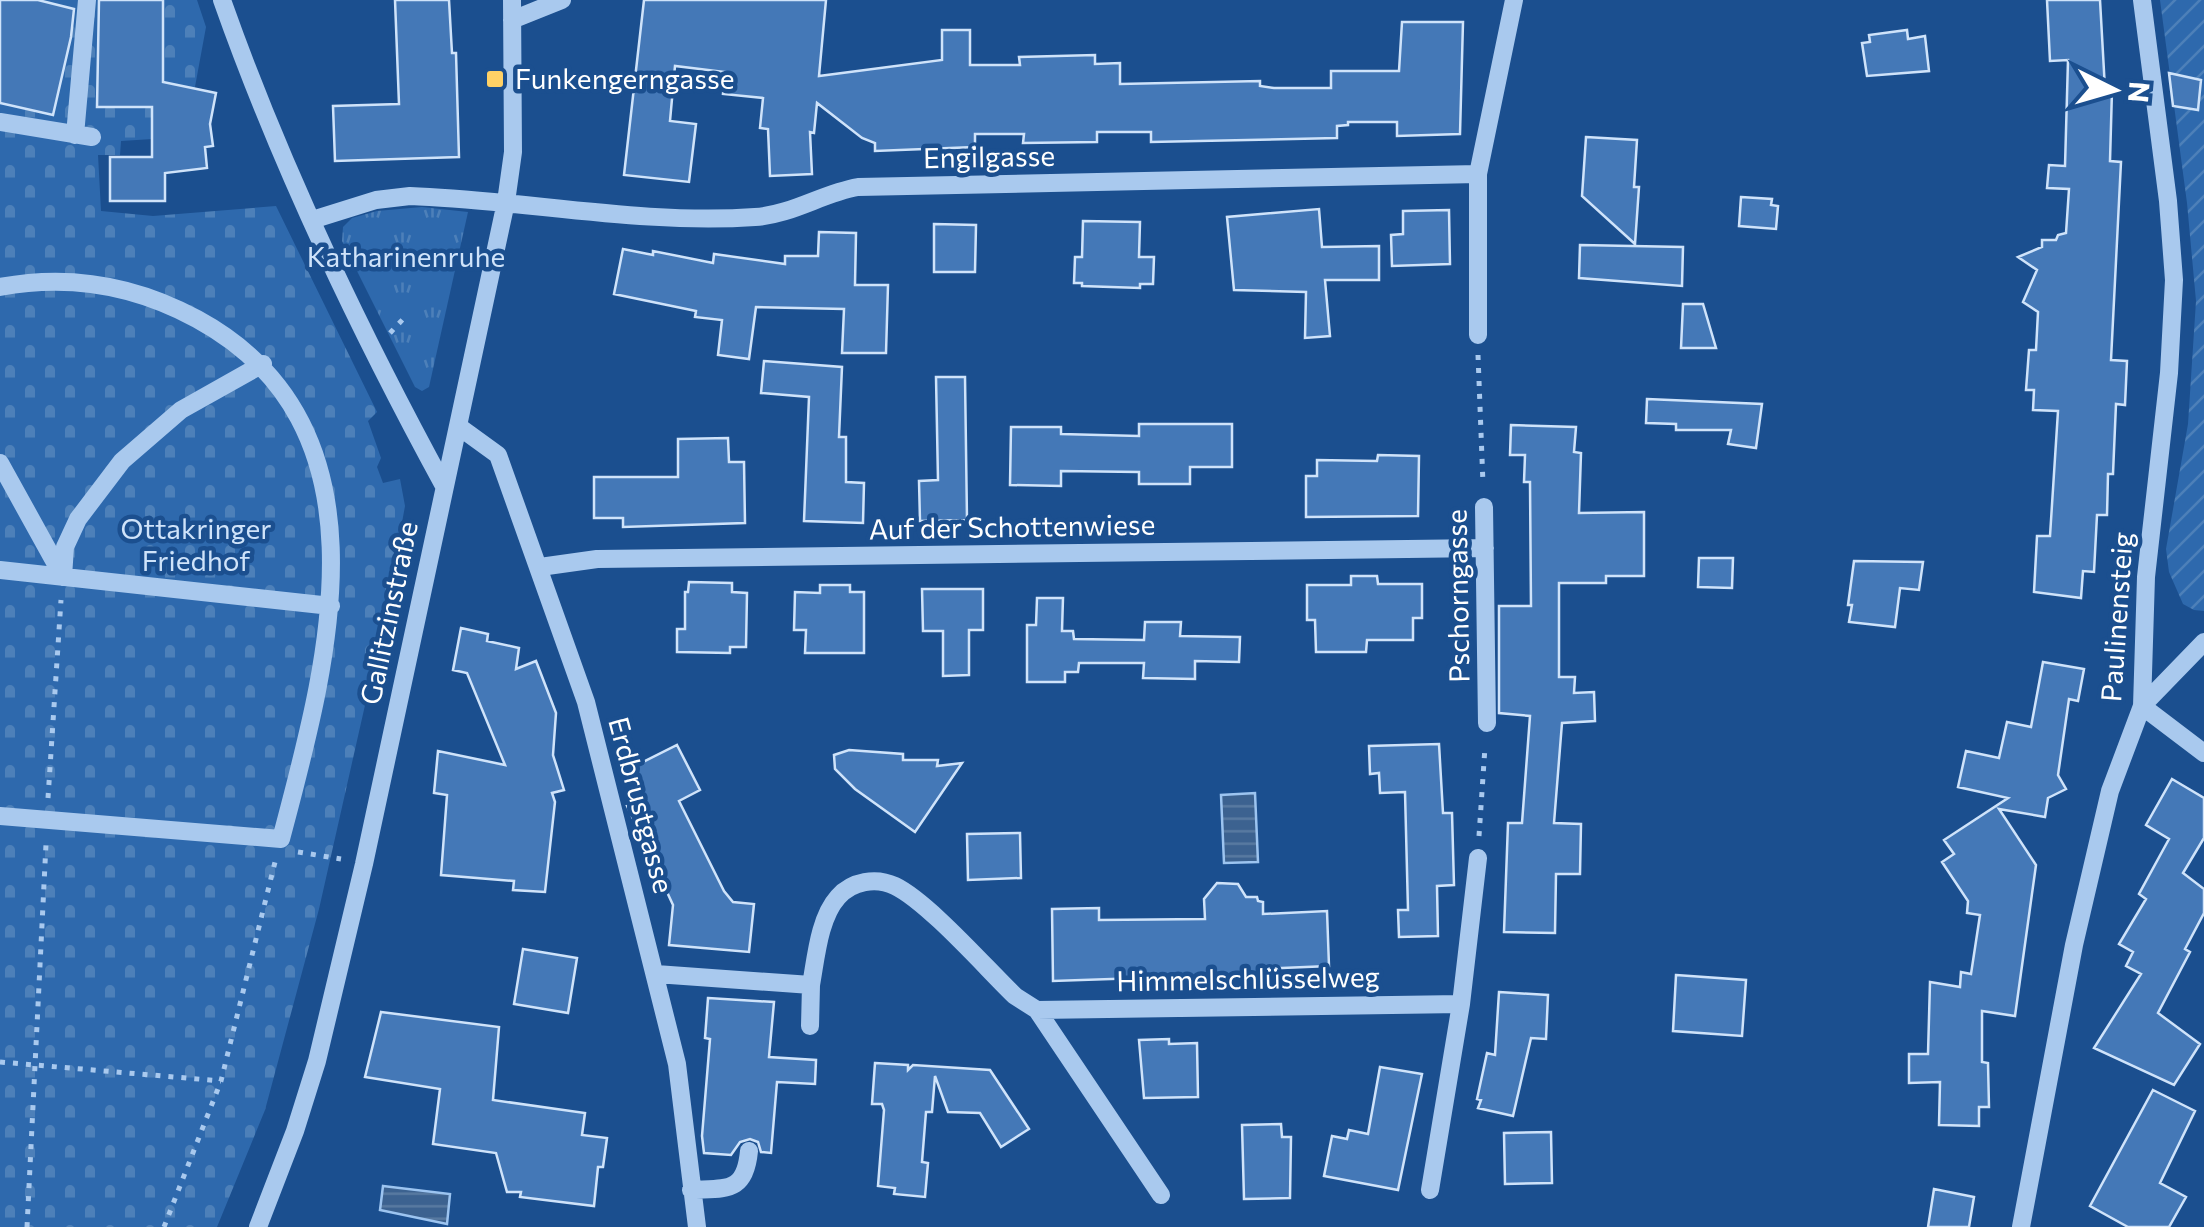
<svg xmlns="http://www.w3.org/2000/svg" width="2204" height="1227" font-family="Commissioner,sans-serif">
<style>
.cemetery{fill:url(#cemetery-stones)}
.park{fill:url(#park-tufts)}
.garden{fill:url(#garden-furrows)}
.water{fill:url(#water-rules);stroke:#9cc4f0;stroke-width:2.5}
.building{fill:#4478b7;stroke:#cfe3fa;stroke-width:2.5}
.lines{fill:none;stroke-linecap:round;stroke-linejoin:round}
.path{stroke:#a9c9ee;stroke-width:5;stroke-dasharray:5 8;stroke-linecap:butt}
.minor{stroke:#a9c9ee;stroke-width:18}
.poi-dot{fill:#ffd166;stroke:#1b4f8f;stroke-width:4}
.labels{text-anchor:middle;stroke-width:9;stroke-linejoin:round;paint-order:stroke}
.poi-label{font-size:28px;fill:#fff;stroke:#1b4f8f;text-anchor:start}
.street-label{font-size:28px;fill:#fff;stroke:#1b4f8f}
.park-label{font-size:28px;fill:#cfe3fa;stroke:#1b4f8f}
</style>
<defs>
<pattern id="cemetery-stones" width="16" height="16" patternUnits="userSpaceOnUse" patternTransform="scale(2.5)"><rect width="16" height="16" fill="#2e69ad"/><path d="M2 7V4a2 2 0 0 1 4 0v3zM10 15v-3a2 2 0 0 1 4 0v3z" fill="#4d80b9"/></pattern>
<pattern id="park-tufts" width="24" height="20" patternUnits="userSpaceOnUse" patternTransform="scale(2.5)"><rect width="24" height="20" fill="#2e69ad"/><path d="M3 7l-1-3M5 7V3M7 7l1-3M15 17l-1-3M17 17v-4M19 17l1-3" fill="none" stroke="#4d80b9"/></pattern>
<pattern id="garden-furrows" width="10" height="10" patternUnits="userSpaceOnUse" patternTransform="scale(2.5)"><rect width="10" height="10" fill="#2e69ad"/><path d="M-1 1l2-2M0 10L10 0M9 11l2-2" fill="none" stroke="#4d80b9"/></pattern>
<pattern id="water-rules" width="6" height="5" patternUnits="userSpaceOnUse" patternTransform="scale(2.5)"><rect width="6" height="5" fill="#3c6290"/><path d="M0 2.5h6" fill="none" stroke="#597aa1"/></pattern>
</defs>
<rect width="100%" height="100%" fill="#1b4f8f"/>
<!-- cemetery -->
<path class="cemetery" d="M0 0H197L206 27 192 103 152 139 121 141 120 155H98L101 211 153 216 276 206 377 412 368 421 381 458 377 467 383 483 400 479 405 506 384 621 319 909 265 1110 217 1227H0Z"/>
<!-- park -->
<path class="park" d="M422 207 468 212 429 387 422 391 415 387 342 241 343 227 352 218 377 211Z"/>
<!-- garden -->
<path class="garden" d="M2160 0H2204V611L2194 610 2183 604 2169 572 2166 549 2188 424 2196 301 2187 203Z"/>
<!-- water -->
<path class="water" d="M1255 793 1258 862 1224 863 1221 795Z
M383 1186 450 1194 447 1224 380 1210Z"/>
<!-- building -->
<path class="building" d="M0 0H38L74 9 71 37 53 115 0 103Z
M99 0H163V82L216 93 210 124 213 146 205 147 207 168 165 173V201H110V157H152V107H97Z
M395 0H449L452 53H456L459 157 335 161 333 106 399 104Z
M644 0H826L819 76 942 60V30H970V65H1020L1019 57 1095 55V64L1120 63V84L1260 81V86L1274 88H1331V71H1399L1402 22H1463L1460 134 1397 136V122H1348V125L1337 126V138L1151 142V132H1097V142L1023 143 1024 134H975V147L875 151V143L862 138 817 103 814 133 810 132 812 174 770 176 768 129 760 128 763 98 723 94 725 72 675 66 670 121 696 124 689 182 624 175Z
M2047 0H2100L2105 89 2112 90 2110 161 2121 162 2111 360 2127 361 2125 405 2116 404 2113 474H2108L2107 515H2097L2094 572 2083 571 2081 598 2034 592 2037 536H2050L2058 411 2033 410 2034 390H2026L2029 350H2036L2038 312 2023 302 2037 270 2018 257 2042 247V240H2056L2058 235 2066 233 2069 189 2047 188 2049 165 2065 166 2068 60 2050 61Z
M1907 30 1908 39 1925 36 1929 71 1867 76 1862 43 1870 42 1869 35Z
M2169 73 2201 80 2198 110 2173 106Z
M1586 137 1637 140 1634 187H1639L1635 244 1582 196Z
M1741 197 1772 199 1771 205 1778 206 1776 229 1739 226Z
M1319 209 1322 247 1379 246V280H1325L1330 336 1305 338 1306 292 1234 290 1227 217Z
M1449 210 1450 264 1392 266 1391 235 1403 234V211Z
M1083 221 1140 222 1139 257H1154L1153 284H1140V288L1082 286V283H1074L1075 257H1082Z
M934 224 976 225 975 272H934Z
M819 232 856 233 855 285H888L886 353H842L844 309 756 307 749 359 718 355 722 320 695 317 696 311 614 294 623 249 653 255V251L713 263 714 254 785 264V256H818Z
M1580 245 1683 247 1682 286 1579 278Z
M1683 304H1703L1716 348H1681Z
M764 361 842 367 839 437H846V482L864 483 863 523 804 521 809 397 761 393Z
M936 377H965L967 520 920 521 919 481 938 480Z
M1647 399 1762 404 1756 448 1728 444 1731 430H1676V424L1646 423Z
M1139 424H1232V467H1190V484H1139V472L1061 471V486L1010 485 1011 427H1061V434L1139 436Z
M1511 425 1576 427 1574 452 1581 453 1579 513 1644 512V576H1606V583H1559V677H1575L1574 693 1594 692 1595 721 1562 723 1554 823 1581 824 1580 874H1556L1555 933 1504 932 1508 823H1522L1530 716 1499 713V606H1531L1530 482H1524L1525 455H1510Z
M728 438 729 462H744L745 523 623 527V518H594V477H678V439Z
M1378 455 1419 456 1418 516 1306 517V476H1317V460L1377 461Z
M1699 558H1733L1732 588 1698 587Z
M1854 561 1923 562 1919 590 1900 588 1895 627 1849 622 1852 605H1848Z
M1351 576H1377L1378 584H1422V618H1413V640H1367L1366 652H1316L1315 620H1307V585H1351Z
M689 582 732 583V592L747 593 746 647H730V653L677 652V629H685V592H688Z
M820 585H850V592H864V653H805L806 630H794L795 592 820 593Z
M922 589H983V630H969V675L943 676V631H923Z
M1037 598H1063L1062 631H1073L1074 639 1144 640 1145 622H1181L1180 636 1240 637 1239 662 1195 661V679L1143 678 1144 663H1079L1078 672H1065V682H1027V625H1036Z
M461 628 488 634 487 641 519 648 516 669 536 661 556 713 553 755 564 790 552 793 555 802 545 892 513 890 514 881 441 875 447 795 434 793 438 751 505 765 467 673 453 670Z
M2043 662 2084 669 2078 701 2069 699 2058 775 2066 789 2048 798 2045 817 1999 809 2036 865 2015 1016 1982 1011V1062L1988 1063 1989 1107H1979V1126L1939 1125 1940 1082 1909 1083V1054H1928L1930 982 1960 987 1961 972 1971 974 1980 915 1967 913 1968 901 1942 862 1954 854 1944 840 2008 798 1958 787 1966 751 1999 758 2007 722 2031 727Z
M1439 744 1443 813H1452L1454 885 1437 886 1438 936 1399 937 1398 910H1408L1405 792 1380 793 1379 773 1370 774 1369 746Z
M677 745 700 790 679 801 724 891 733 902 754 904 749 952 669 945 673 905 627 806 646 798 631 768Z
M849 750 903 754V760H938L937 766 962 763 915 832 855 789 835 769 834 755Z
M2172 779 2204 798V838L2183 873 2204 889V913L2185 949 2190 952 2158 1013 2200 1044 2174 1085 2094 1048 2141 974 2126 966 2133 952 2119 944 2146 899 2139 894 2169 839 2146 825Z
M1020 833 1021 878 968 880 967 834Z
M1217 883 1238 884 1246 897H1257L1258 901 1263 902V914L1327 911 1329 966 1258 969V974L1053 981 1052 909 1099 908V920L1205 919 1204 899Z
M523 949 577 958 568 1013 514 1004Z
M1676 975 1746 980 1742 1036 1673 1031Z
M1499 992 1548 995 1546 1039 1531 1038 1513 1116 1478 1108 1481 1100 1477 1099 1487 1053 1495 1055Z
M708 998 774 1002 769 1057 816 1060 815 1084 777 1082 771 1153 761 1152 758 1142 750 1139 740 1142 731 1155 704 1153 702 1136 710 1039 705 1038Z
M381 1012 499 1027 493 1100 585 1113 582 1135 607 1138 603 1167H598L594 1206 520 1197 521 1192H507L496 1153 433 1144 440 1089 365 1077Z
M1169 1039V1044L1197 1043 1198 1097 1144 1098 1139 1040Z
M875 1063 908 1065V1070L913 1065 990 1070 1029 1129 1001 1147 980 1113 948 1112 935 1076 932 1112H926L922 1162 928 1163 925 1197 894 1194 895 1188 878 1186 884 1110 882 1104H872Z
M1380 1067 1422 1074 1398 1190 1324 1176 1332 1136 1347 1139 1349 1130 1368 1134Z
M2153 1090 2195 1111 2160 1183 2186 1197 2169 1227H2128L2090 1206Z
M1281 1124 1282 1137H1291L1290 1198 1244 1199 1242 1125Z
M1551 1132 1552 1183 1505 1184 1504 1133Z
M1934 1189 1974 1197 1969 1227H1928Z"/>
<g class="lines">
<!-- path -->
<path class="path" d="M390 333 405 317
M1478 355 1483 484
M48 798 61 600
M1479 836 1485 747
M298 852 341 859
M0 1062 221 1081
M27 1227 46 844
M164 1227 221 1081 275 862"/>
<!-- minor -->
<path class="minor" d="M222 0C281 167 359 330 444 486
M512 20 562 0
M0 122 92 137
M75 135 87 0
M312 220 376 200 410 196C524 200 641 225 755 217 791 215 823 193 858 187L1478 174
M0 287C69 274 136 286 197 319 396 427 327 665 281 839L0 816
M1478 335V174L1514 0
M458 426 498 455 586 702 677 1064 697 1227
M0 463 63 577
M1484 507 1487 723
M540 567 597 559 1485 548
M0 570 331 606
M63 577 65 547 78 519 122 461 181 410 263 364
M2142 706 2204 642
M2142 706 2204 753
M656 974 811 985C816 958 819 918 838 897 852 881 876 877 895 886 928 902 986 968 1015 996L1037 1010 1161 1195
M1037 1010 1461 1004
M810 1026 811 985
M691 1190C727 1188 745 1193 749 1151
M1430 1190 1461 1004 1478 858
M258 1227 295 1131 317 1061 364 864 506 202 513 152 512 0
M2021 1227 2074 945 2110 791 2142 706 2146 577 2169 373 2174 280 2168 201 2142 0"/>
</g>
<!-- markers -->
<rect class="poi-dot" x="485" y="69" width="20" height="20" rx="5"/>
<g class="labels">
<!-- poi labels -->
<g class="poi-label">
<text x="515" y="89">Funkengerngasse</text>
</g>
<!-- street labels -->
<g class="street-label">
<text transform="translate(989 157) rotate(-1)" y="10">Engilgasse</text>
<text transform="translate(1012 527) rotate(-1)" y="10">Auf der Schottenwiese</text>
<text transform="translate(1458 596) rotate(-91)" y="10">Pschorngasse</text>
<text transform="translate(389 613) rotate(-78)" y="10">Gallitzinstraße</text>
<text transform="translate(2117 617) rotate(-86)" y="10">Paulinensteig</text>
<text transform="translate(641 805) rotate(75)" y="10">Erdbrustgasse</text>
<text transform="translate(1248 979) rotate(-1)" y="10">Himmelschlüsselweg</text>
</g>
<!-- park labels -->
<g class="park-label">
<text x="406" y="267">Katharinenruhe</text>
<text x="196" y="539">Ottakringer<tspan x="196" dy="32">Friedhof</tspan></text>
</g>
</g>
<!-- north arrow -->
<g transform="translate(2114 90) rotate(95)" stroke="#1b4f8f" stroke-width="8" paint-order="stroke">
<path d="M0-8L18 38L0 25L-18 38Z" fill="#ffffff"/>
<text y="-15" font-size="28" font-weight="bold" text-anchor="middle" fill="#ffffff">N</text>
</g>
</svg>
